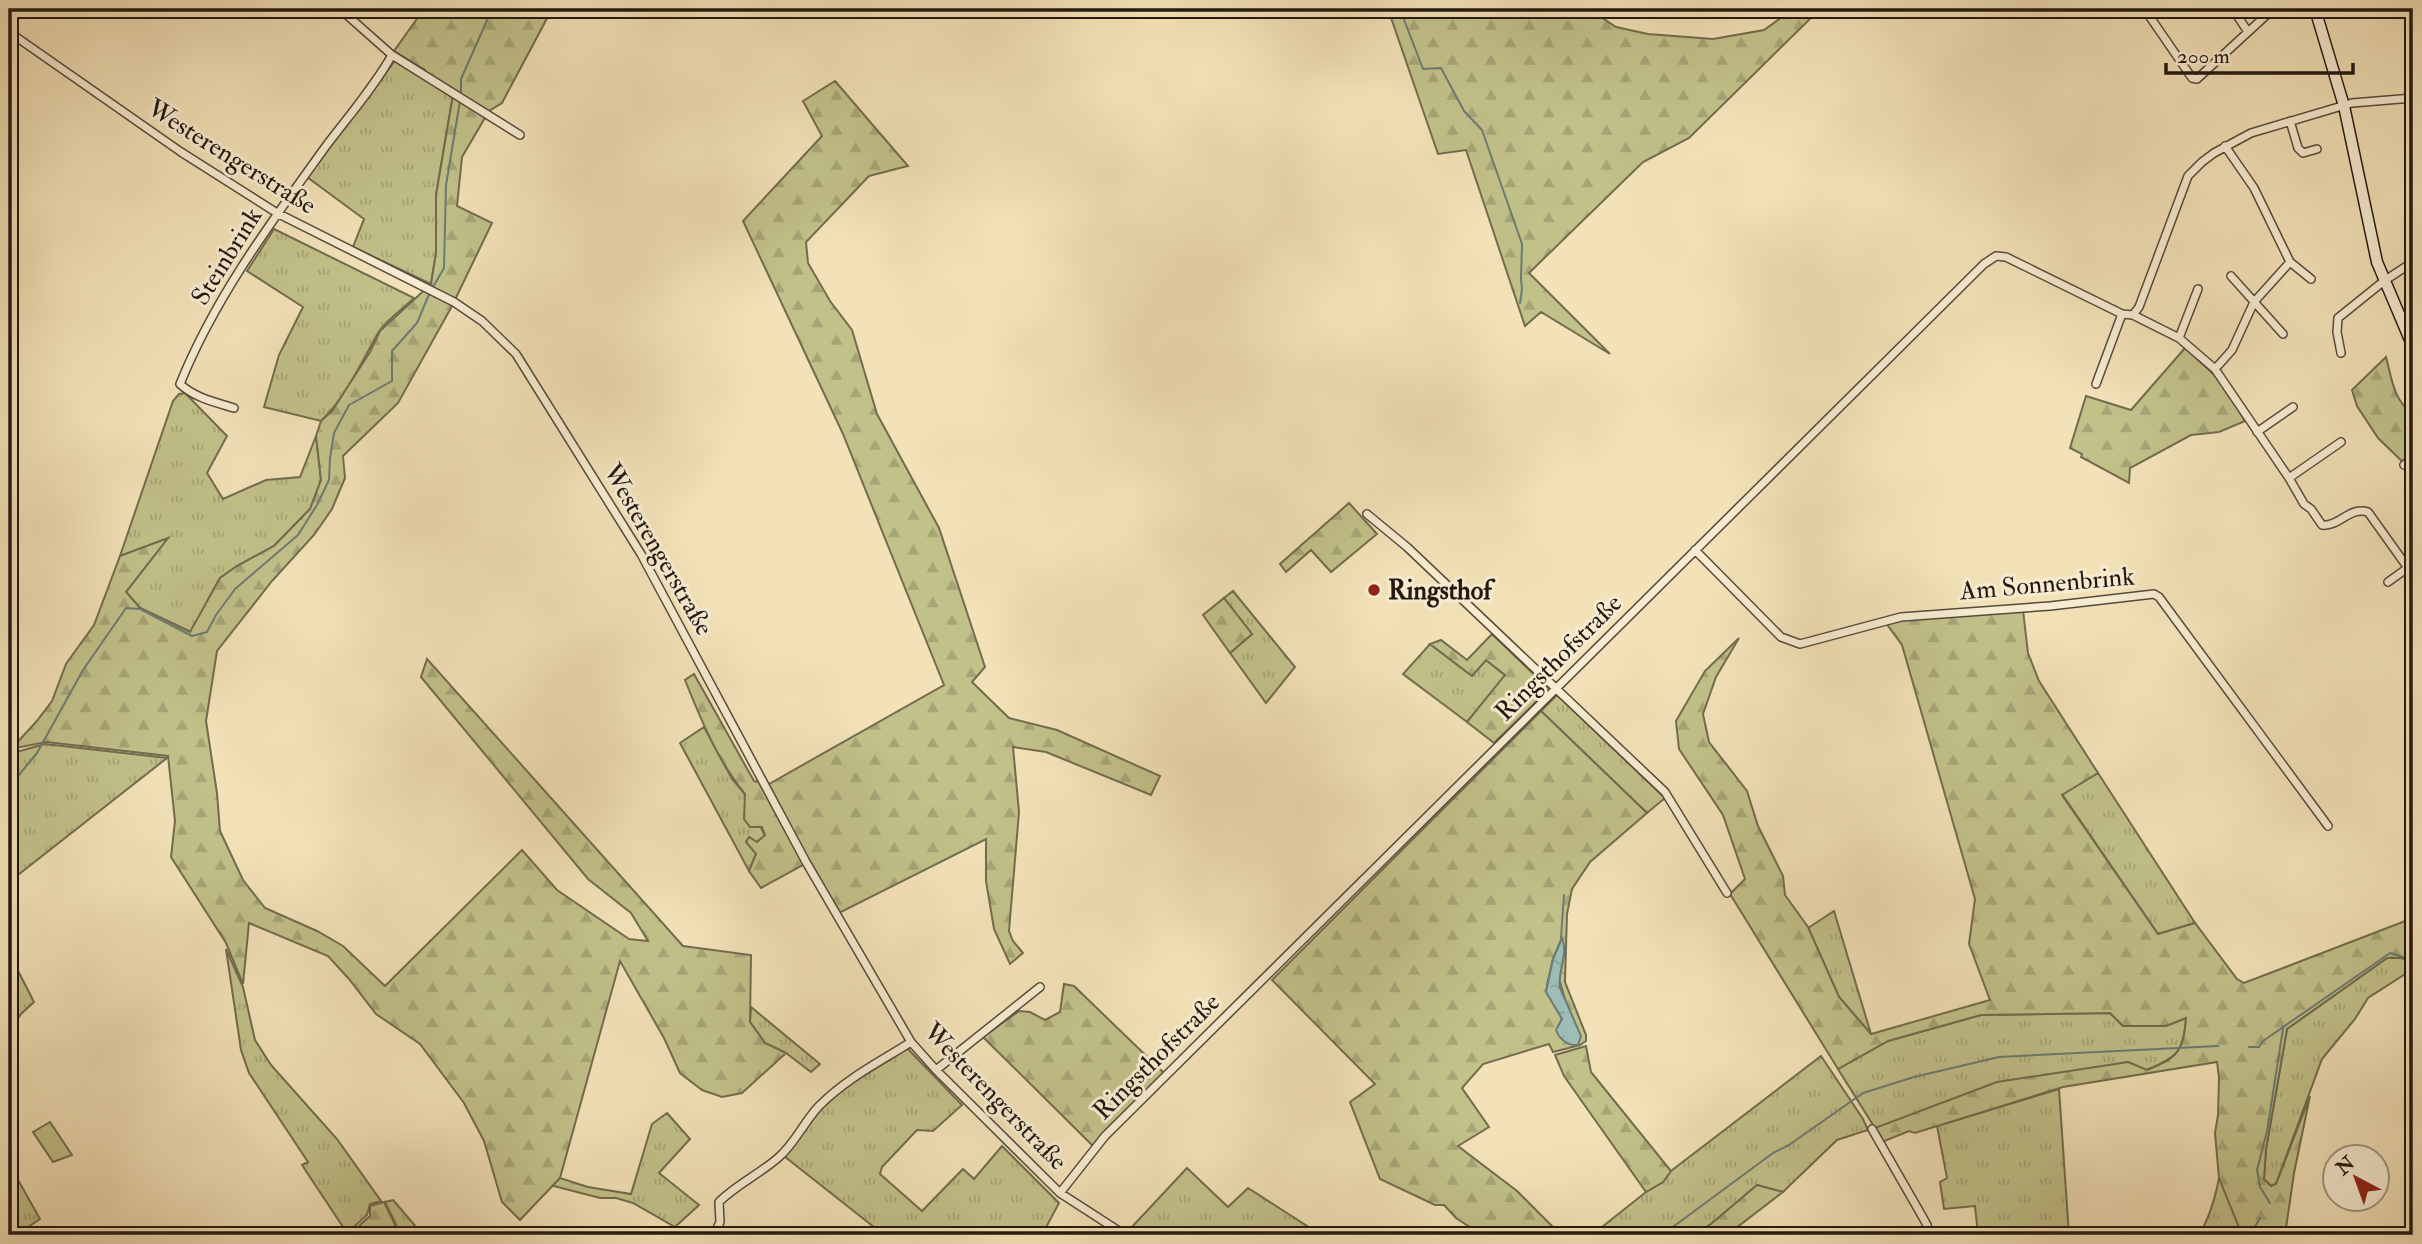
<svg xmlns="http://www.w3.org/2000/svg" width="2422" height="1244" font-family="'IM FELL Double Pica',serif">
<style>
.grass{fill:url(#grass-tufts);stroke:#726c4e;stroke-width:2}
.forest{fill:url(#forest-firs);stroke:#726c4e;stroke-width:2;fill-rule:evenodd}
.garden{fill:#c2c18a;stroke:#726c4e;stroke-width:2}
.water{fill:url(#water-ripples);stroke:#6c7b74;stroke-width:2}
.lines{fill:none;stroke-linecap:round;stroke-linejoin:round}
.stream{stroke:#6c7b74;stroke-width:2}
.minor-casing{stroke:#574a3b;stroke-width:10}
.secondary-casing{stroke:#231811;stroke-width:13}
.minor{stroke:#f7ecd1;stroke-width:7}
.secondary{stroke:#f7ecd1;stroke-width:10}
.poi-dot{fill:#8f2418;stroke:#f7ecd1;stroke-width:2.5}
.labels{text-anchor:middle;stroke-width:6;stroke-linejoin:round;paint-order:stroke}
.street-label{font-size:26px;fill:#231811;stroke:#f7ecd1}
.poi-label{font-size:26px;font-weight:bold;fill:#231811;stroke:#f7ecd1;text-anchor:start}
</style>
<defs>
<pattern id="grass-tufts" width="24" height="20" patternUnits="userSpaceOnUse" patternTransform="scale(1.75)"><rect width="24" height="20" fill="#c2c18a"/><path d="M3 7l-1-3M5 7V3M7 7l1-3M15 17l-1-3M17 17v-4M19 17l1-3" fill="none" stroke="#a6a576"/></pattern>
<pattern id="forest-firs" width="22" height="20" patternUnits="userSpaceOnUse" patternTransform="scale(1.75)"><rect width="22" height="20" fill="#c2c18a"/><path d="M5 1l3.5 6h-7zM16 11l3.5 6h-7z" fill="#a6a576"/></pattern>
<pattern id="water-ripples" width="26" height="14" patternUnits="userSpaceOnUse" patternTransform="scale(1.75)"><rect width="26" height="14" fill="#9dbdb6"/><path d="M2 4q2-2 4 0t4 0M15 11q2-2 4 0t4 0" fill="none" stroke="#87a29b"/></pattern>
</defs>
<rect width="100%" height="100%" fill="#f3e2b8"/>
<filter id="stains"><feTurbulence type="fractalNoise" baseFrequency=".00286" numOctaves="4"/><feColorMatrix values="0 0 0 0 .2 0 0 0 0 .09 0 0 0 0 .02 0 0 0 .5 -.17"/></filter>
<radialGradient id="worn" r=".72"><stop offset=".6" stop-color="#630" stop-opacity="0"/><stop offset="1" stop-color="#630" stop-opacity=".3"/></radialGradient>
<!-- grass -->
<path class="grass" d="M397 58 453 95 436 195V253L431 284 353 247 364 219 307 177Z
M274 229 414 298C403 309 386 320 378 333 361 363 346 397 321 421L264 407 279 355 303 307 247 271Z
M185 393 227 436 207 473 223 499 266 480 300 477 316 436 321 480 310 509 274 546 237 566 220 578 191 632 140 608 126 592 167 539 120 556 173 401 179 394Z
M1233 591 1295 667 1266 703 1230 653 1252 634 1224 598Z
M1430 644 1472 676 1486 660 1506 676 1467 722 1403 674Z
M1557 695 1665 798 1647 813 1541 711Z
M704 727 732 779 745 794 765 836 757 842 756 854 749 871 680 743Z
M45 744 167 758 9 882V754Z
M2098 773 2195 923 2158 934 2062 794Z
M1834 911 1871 1034 1839 997 1808 928Z
M226 949 243 987 255 1040 271 1065 337 1139 381 1201 370 1204 367 1215 347 1233 302 1165 308 1162 249 1073 241 1050Z
M9 953 34 1002 21 1014 9 1032Z
M2387 958H2402L2413 962V969L2368 998 2355 1019 2322 1059 2276 1184 2271 1186 2264 1179 2266 1149 2287 1029Z
M751 1007 820 1064 811 1072 786 1053 765 1043 750 1022Z
M2110 1013 2123 1026H2166L2186 1018C2184 1051 2177 1058 2146 1070L2128 1062 1875 1128 1838 1069 1888 1041 1981 1015Z
M907 1048 962 1105 933 1131 917 1130 882 1167 880 1174 922 1211 963 1169 974 1179 1002 1146 1059 1203 1042 1235H884L784 1156C806 1126 828 1096 859 1075 874 1064 891 1057 907 1048Z
M1821 1056 1863 1119 1868 1130 1837 1140 1783 1192 1757 1185 1711 1224 1694 1235H1592L1646 1192 1663 1182 1671 1171Z
M2059 1089 2069 1235H1978L1975 1206 1944 1209 1940 1182 1947 1178 1937 1126Z
M667 1113 690 1139 659 1173 699 1205 675 1227 633 1203 616 1198H600L550 1185 560 1178 588 1187 631 1194 652 1124Z
M9 1168 17 1178 40 1219 16 1235H9Z
M1187 1168 1228 1207 1248 1188 1321 1235H1137L1129 1230Z
M2219 1178 2223 1185 2242 1235H2199C2210 1217 2215 1199 2219 1178Z
M393 1200 423 1235H401L385 1202Z"/>
<!-- forest -->
<path class="forest" d="M424 9H552L502 103 489 111 462 157 457 206 492 223 452 306 398 403 343 456 345 478 332 509 314 535 272 581 217 651 206 721 217 793 220 831 243 880 265 908 317 931 343 946 385 986 522 850 557 890 629 939 648 941 631 913 588 879 421 677 427 659 683 946 751 955 750 1022 765 1043 786 1053 742 1093 722 1097 702 1090 680 1073 664 1038 620 961 560 1178 520 1220 502 1202 484 1141 464 1103 420 1044 376 1014 349 979 328 956 249 923 243 984 226 943 171 857 175 821 168 756 46 742 11 749 36 722 52 701 66 664 94 625 120 556 168 538 126 592 140 608 190 632 220 578 237 566 274 546 310 509 321 480 316 436 321 421 332 411 370 352 380 331 431 284 436 253V195L453 95 424 75 425 70 394 51Z
M1388 9H1589L1616 27 1648 34 1713 39 1764 30 1793 9H1820L1689 138 1643 162 1529 273 1610 354 1541 312 1525 326 1466 150 1438 154Z
M835 81 908 166 869 176 806 242 808 263 830 301 852 330 877 414 939 528 985 667 972 682 1009 718 1057 730 1160 776 1151 795 1046 752 1013 747 1019 812 1009 931 1013 941 1023 953 1010 964 994 929 986 881V839L839 913 810 861 761 888 749 871 756 854 746 842 749 837 757 842 765 835 762 827H750L744 819 745 794C718 761 701 720 685 680L694 674 754 781 769 784 944 685 843 434 743 221 822 136 803 101Z
M2185 348 2221 381 2245 421 2219 432 2191 435 2130 468 2129 483 2081 457 2082 454 2070 448 2086 396 2131 410Z
M2386 357C2392 379 2393 400 2413 414V488L2408 467 2378 438 2357 406 2352 390Z
M1349 503 1377 534 1331 572 1311 550 1286 572 1280 564Z
M1224 598 1252 634 1230 653 1203 615Z
M2023 610 2028 653 2039 681 2098 773 2062 795 2158 934 2195 923 2237 979 2244 983 2413 918V962L2402 958H2387L2287 1029 2266 1149 2264 1179 2271 1186 2276 1184 2310 1096 2294 1173 2285 1235H2242L2219 1178 2215 1133 2218 1115 2219 1078 2217 1062 2063 1087 1915 1133 1909 1131 1882 1142 1875 1128 1997 1082 2128 1062 2147 1070C2177 1058 2184 1052 2186 1018L2166 1026H2123L2110 1013 1981 1015 1888 1041 1838 1069 1730 894 1745 879 1723 815 1679 749 1676 721 1705 671 1739 638 1716 677 1703 714 1709 742 1747 791 1758 826 1783 876 1785 895 1808 927 1839 997 1871 1034 1990 1000 1969 944 1975 899 1902 645 1886 623 1902 619Z
M1492 634 1549 689 1494 743 1467 722 1505 675 1486 660 1472 676 1430 644 1441 640 1467 660Z
M1541 711 1647 813 1590 862 1572 889 1567 914 1565 982 1586 1035V1041L1580 1045 1553 1052 1549 1044 1483 1064 1462 1088 1489 1127 1458 1146 1517 1191 1561 1235H1482L1456 1218 1444 1205H1435L1380 1179 1350 1102 1375 1084 1272 980ZM1561 940 1565 950 1559 979 1565 999 1562 1039 1558 1026 1562 1019 1547 985 1553 959Z
M1064 984 1074 986 1164 1073 1093 1146 983 1037 1019 1011 1030 1012 1045 1020 1060 1012Z
M1586 1046 1591 1072 1671 1171 1663 1182 1646 1192 1564 1076 1555 1055Z
M1757 1185 1783 1192 1727 1235H1694L1711 1224Z
M384 1202 400 1235H349L370 1216V1206Z"/>
<!-- garden -->
<path class="garden" d="M50 1122 72 1155 53 1162 33 1132Z"/>
<!-- water -->
<path class="water" d="M1562 938C1569 954 1557 971 1560 988L1581 1036 1578 1045C1568 1046 1559 1039 1556 1030L1562 1019 1546 992 1553 959Z"/>
<g class="lines">
<!-- stream -->
<path class="stream" d="M1400 9 1423 69 1441 68 1464 111 1482 130 1522 244 1521 279 1522 289 1520 303
M461 96V79L492 9
M433 287 444 268 446 185 460 101
M9 787 37 753 83 670 126 608 140 609 192 636 207 632 216 615 235 589 298 535 317 505 329 480 330 458 334 433 349 405 392 381V351L417 323 430 292
M1561 938 1564 895
M2249 1047H2259L2263 1041 2390 953 2413 960
M2270 1203 2260 1187 2257 1170 2267 1131 2283 1029
M1662 1235 1773 1153 1789 1145 1863 1093 1914 1077 1999 1057 2218 1046
M2250 1235 2260 1218"/>
<!-- minor casing -->
<g class="minor-casing">
<path id="minor" d="M340 9 392 55 520 135
M2161 9 2150 17 2192 78 2197 79 2273 9
M2233 9 2248 32
M9 32 181 152 277 213 454 302 482 321 516 354 641 554 806 862 911 1042 936 1070 1060 1193 1125 1235
M2290 121 2298 148 2303 153 2317 149
M2290 262 2311 279
M2231 276 2283 334
M2133 315 2179 338 2215 369 2289 478 2304 504 2311 509 2322 525C2339 527 2350 506 2368 512L2413 575
M2179 338 2198 289
M2341 353 2337 332 2338 318 2384 281 2413 262
M2215 369 2232 350 2254 302 2290 262 2254 188 2225 146
M2096 384 2122 314
M234 408C215 402 195 398 180 384 215 297 272 221 326 146 348 117 374 87 392 55
M2257 432 2293 407
M2404 465 2413 458
M2289 478 2341 442
M1367 514 1407 547 1665 792 1727 893
M1695 550 1781 637 1800 644 1901 617 2050 606 2154 594 2159 597 2328 826
M2388 582 2413 564
M936 1070 1040 987
M1872 1129 1918 1209 1927 1225 1928 1235
M1060 1193 1105 1136 1984 264 1996 256 2006 257 2122 314 2133 315 2139 307 2188 176 2202 162 2214 153 2251 133 2352 103 2413 98
M714 1235 720 1222 719 1202C737 1184 760 1174 779 1157 795 1143 804 1122 819 1106 847 1078 878 1063 911 1042"/>
</g>
<!-- secondary casing -->
<g class="secondary-casing">
<path id="secondary" d="M2315 9 2344 106 2377 262 2413 347"/>
</g>
<!-- minor -->
<use href="#minor" class="minor"/>
<!-- secondary -->
<use href="#secondary" class="secondary"/>
</g>
<!-- markers -->
<circle class="poi-dot" cx="1374" cy="590" r="7"/>
<g class="labels">
<!-- street labels -->
<g class="street-label">
<text transform="translate(232 156) rotate(32)" y="9">Westerengerstraße</text>
<text transform="translate(226 256) rotate(-58)" y="9">Steinbrink</text>
<text transform="translate(659 549) rotate(60)" y="9">Westerengerstraße</text>
<text transform="translate(2047 583) rotate(-5)" y="9">Am Sonnenbrink</text>
<text transform="translate(1558 657) rotate(-45)" y="9">Ringsthofstraße</text>
<text transform="translate(1156 1056) rotate(-45)" y="9">Ringsthofstraße</text>
<text transform="translate(996 1096) rotate(46)" y="9">Westerengerstraße</text>
</g>
<!-- poi labels -->
<g class="poi-label">
<text x="1388" y="599">Ringsthof</text>
</g>
</g>
<!-- margin -->
<rect width="2422" height="1244" fill="none" stroke="#f3e2b8" stroke-width="35"/>
<rect x="10" y="10" width="2401" height="1223" fill="none" stroke="#231811" stroke-width="3.5"/>
<rect x="18" y="18" width="2387" height="1209" fill="none" stroke="#231811" stroke-width="2"/>
<!-- north arrow -->
<g transform="translate(2356 1178) rotate(319)"><circle r="33" fill="#f7ecd1" stroke="#a29784" stroke-width="2"/>
<path d="M0-5L12 26L0 18L-12 26Z" fill="#8f2418"/>
<text y="-10" font-size="19" font-weight="bold" text-anchor="middle" fill="#231811">N</text>
</g>
<!-- scale -->
<path d="M2166 63v10h187v-10" fill="none" stroke="#231811" stroke-width="3.5"/>
<text x="2177" y="63" font-size="21" fill="#231811" stroke="#f7ecd1" stroke-width="5" paint-order="stroke">200 m</text>
<rect width="100%" height="100%" filter="url(#stains)"/>
<rect width="100%" height="100%" fill="url(#worn)"/>
</svg>
